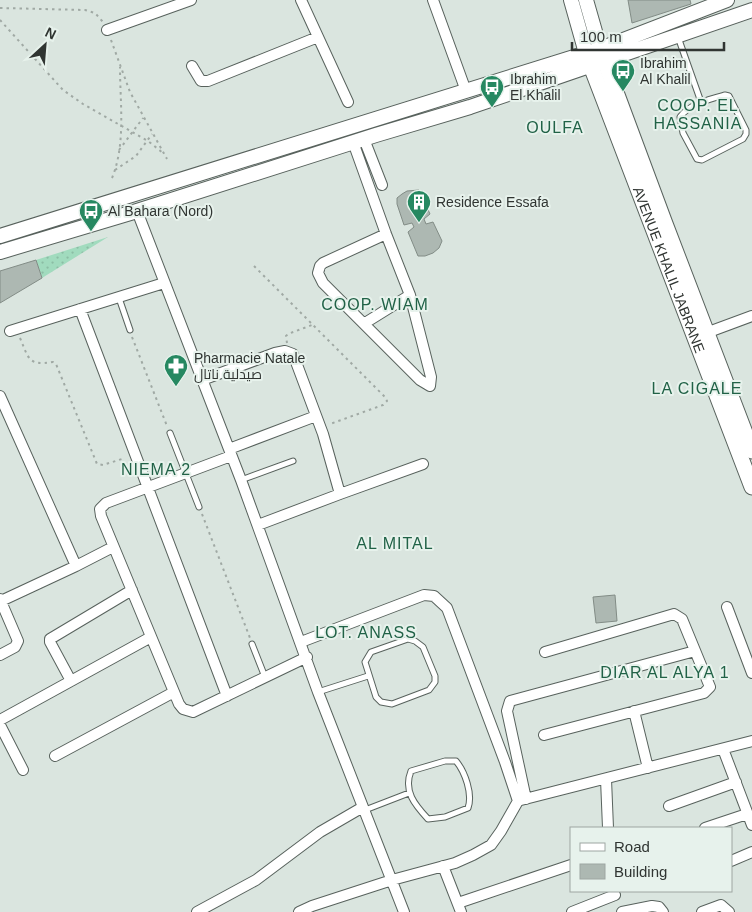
<svg xmlns="http://www.w3.org/2000/svg" width="752" height="912" font-family="Helvetica,Cairo,sans-serif">
<style>
.garden{fill:url(#garden-dots)}
.building{fill:#adb8b2;stroke:#828c86}
.lines{fill:none;stroke-linecap:round;stroke-linejoin:round}
.service-casing{stroke:#58625d;stroke-width:7}
.minor-casing{stroke:#58625d;stroke-width:12}
.secondary-casing{stroke:#58625d;stroke-width:16}
.primary-casing{stroke:#58625d;stroke-width:17}
.path{stroke:#a0a9a4;stroke-width:2;stroke-dasharray:2.5 4;stroke-linecap:butt}
.service{stroke:#fff;stroke-width:5}
.minor{stroke:#fff;stroke-width:10}
.secondary{stroke:#fff;stroke-width:14}
.primary{stroke:#fff;stroke-width:15}
.labels{text-anchor:middle;stroke-width:4;stroke-linejoin:round;paint-order:stroke}
.poi-label{font-size:14px;fill:#303532;stroke:#e7f2ec;text-anchor:start}
.street-label{font-size:14px;fill:#303532;stroke:#e7f2ec}
.quarter-label{font-size:16px;letter-spacing:1px;fill:#216247;stroke:#e7f2ec}
</style>
<defs>
<pattern id="garden-dots" width="8" height="8" patternUnits="userSpaceOnUse" patternTransform="scale(1.25)"><rect width="8" height="8" fill="#a1dbbe"/><path d="M2 2h.1M6 6h.1" fill="none" stroke="#8bbda4" stroke-width="1.8" stroke-linecap="round"/></pattern>
</defs>
<rect width="100%" height="100%" fill="#dae5df"/>
<!-- garden -->
<path class="garden" d="M108 237 42 278 36 260Z"/>
<!-- building -->
<path class="building" d="M628 0H690L691 4 632 23Z
M419 190 430 214 424 219 426 224 433 222 442 241 439 248 433 253 425 256H418L408 232 414 227 412 223 404 225 397 204V198L402 194 407 191Z
M36 260 42 278 0 303V271Z
M615 595 617 621 596 623 593 597Z"/>
<g class="lines">
<!-- service casing -->
<g class="service-casing">
<path id="service" d="M678 37 701 102
M725 95 729 96 746 130V134L743 139 702 160 697 159 683 133 680 117C689 104 710 99 725 95Z
M119 298 130 330
M170 433 199 507
M241 480 293 461
M408 639 415 641 423 647 435 676V682L429 690 392 704 381 702 376 697 365 662 371 652Z
M252 644 265 677
M318 692 368 676
M445 761H456C465 772 473 794 468 808L445 817 428 819C415 805 403 791 411 771Z
M365 810 409 793"/>
</g>
<!-- minor casing -->
<g class="minor-casing">
<path id="minor" d="M301 0 348 102
M433 0 466 91
M107 30 191 0
M192 66 201 81H208L318 37
M364 139 382 185
M353 142 386 234 410 295 431 377 430 386 420 380 323 283 318 273 320 266 323 263 386 234
M137 211 241 480 318 692 404 912
M80 309 227 696
M365 323 410 295
M10 331 164 283
M706 333 752 316
M202 380 275 353 285 351 293 354 323 434 340 494
M0 396 76 566
M229 449 316 416
M231 456 106 503 100 509 101 516 179 704 183 709 193 712 307 657
M258 525 340 494 423 464
M0 599 18 641 15 647 0 655
M1 601 76 566 113 547
M727 607 752 673
M71 681 50 642V639L132 590
M634 711 648 768
M0 720 151 637
M0 725 23 770
M544 735 704 693 710 687 682 619 674 614 545 652
M723 749 752 825
M55 756 174 692
M606 779 608 828
M526 799 507 711 510 701 695 651
M521 800 752 741
M669 806 736 782
M705 828 747 814
M731 861 752 852
M443 866 461 912
M458 903 571 865
M197 912 256 880 320 832 363 807
M299 912 312 906 392 880 455 863 473 855 491 845 501 831 518 801 505 762 447 608 434 596 424 595 301 642
M572 912 615 895
M622 912 652 906 659 907 663 912
M702 912 721 905 729 912"/>
</g>
<!-- secondary casing -->
<g class="secondary-casing">
<path id="secondary" d="M571 0 586 53
M586 0 600 49
M0 236 600 49 727 0
M0 252 137 211 376 135 470 107 752 10"/>
</g>
<!-- primary casing -->
<g class="primary-casing">
<g id="primary">
<path d="M600 49 664 221 752 451"/>
<path id="s1" d="M586 53 752 487"/>
</g>
</g>
<!-- path -->
<path class="path" d="M0 8 85 10 95 13 103 22
M0 20 63 90 83 104 148 141 163 153
M111 40 130 92 167 159
M119 150 143 118
M115 170 136 156 152 134
M112 178C126 144 120 103 120 67
M254 266 386 398 387 401 383 405 330 424
M132 337 167 426
M20 338C29 359 28 366 53 362L56 364 97 464 103 465 125 458
M287 343 286 336 288 334 312 325
M202 514 250 638"/>
<!-- service -->
<use href="#service" class="service"/>
<!-- minor -->
<use href="#minor" class="minor"/>
<!-- secondary -->
<use href="#secondary" class="secondary"/>
<!-- primary -->
<use href="#primary" class="primary"/>
</g>
<!-- icons -->
<defs>
<g id="bus-pin" transform="scale(1.25)"><path d="M0 17L-7.5 6A9.5 9.5 0 1 1 7.5 6Z" fill="#268861" stroke="#e7f2ec"/><path d="M-5-6H5V4H4V6H2V4H-2V6H-4V4H-5ZM-3.5-4V0h7V-4ZM-3.5 1.2v1.5H-2V1.2ZM2 1.2v1.5H3.5V1.2Z" fill="#fff"/></g>
<g id="building-pin" transform="scale(1.25)"><path d="M0 17L-7.5 6A9.5 9.5 0 1 1 7.5 6Z" fill="#268861" stroke="#e7f2ec"/><path d="M-4-6H4V6H1V3H-1V6H-4ZM-2.5-4.3h1.7v1.8h-1.7ZM.8-4.3h1.7v1.8H.8ZM-2.5-1h1.7V.8h-1.7ZM.8-1h1.7V.8H.8Z" fill="#fff"/></g>
<g id="pharmacy-pin" transform="scale(1.25)"><path d="M0 17L-7.5 6A9.5 9.5 0 1 1 7.5 6Z" fill="#268861" stroke="#e7f2ec"/><path d="M-2-6h4v4h4v4h-4v4h-4v-4h-4v-4h4Z" fill="#fff"/></g>
</defs>
<g fill-rule="evenodd">
<use href="#bus-pin" x="623" y="71"/>
<use href="#bus-pin" x="492" y="87"/>
<use href="#building-pin" x="419" y="202"/>
<use href="#bus-pin" x="91" y="211"/>
<use href="#pharmacy-pin" x="176" y="366"/>
</g>
<g class="labels">
<!-- poi labels -->
<g class="poi-label">
<text x="640" y="68">Ibrahim<tspan x="640" dy="16">Al Khalil</tspan></text>
<text x="510" y="84">Ibrahim<tspan x="510" dy="16">El Khalil</tspan></text>
<text x="436" y="207">Residence Essafa</text>
<text x="108" y="216">Al Bahara (Nord)</text>
<text x="194" y="363">Pharmacie Natale<tspan x="194" dy="16">صيدلية ناتال</tspan></text>
</g>
<!-- street labels -->
<g class="street-label">
<text dy="5" stroke="none"><textPath href="#s1" startOffset="232">AVENUE KHALIL JABRANE</textPath></text>
</g>
<!-- quarter labels -->
<g class="quarter-label">
<text x="698" y="111">COOP. EL<tspan x="698" dy="18">HASSANIA</tspan></text>
<text x="555" y="133">OULFA</text>
<text x="375" y="310">COOP. WIAM</text>
<text x="697" y="394">LA CIGALE</text>
<text x="156" y="475">NIEMA 2</text>
<text x="395" y="549">AL MITAL</text>
<text x="366" y="638">LOT. ANASS</text>
<text x="665" y="678">DIAR AL ALYA 1</text>
</g>
</g>
<!-- legend -->
<rect x="570" y="827" width="162" height="65" fill="#e7f2ec" stroke="#9ea6a2"/>
<rect x="580" y="843" width="25" height="8" fill="#ffffff" stroke="#9ea6a2"/>
<text x="614" y="852" font-size="15" fill="#303532">Road</text>
<rect x="580" y="864" width="25" height="15" fill="#adb8b2" stroke="#9ea6a2"/>
<text x="614" y="877" font-size="15" fill="#303532">Building</text>
<!-- north arrow -->
<g transform="translate(45 45) rotate(26)" stroke="#e7f2ec" stroke-width="4" paint-order="stroke">
<path d="M0-4L9 19L0 12L-9 19Z" fill="#303532"/>
<text y="-8" font-size="14" font-weight="bold" text-anchor="middle" fill="#303532">N</text>
</g>
<!-- scale -->
<path d="M572 42v8h152v-8" fill="none" stroke="#303532" stroke-width="2.5"/>
<text x="580" y="42" font-size="15" fill="#303532" stroke="#e7f2ec" stroke-width="4" paint-order="stroke">100 m</text>
</svg>
